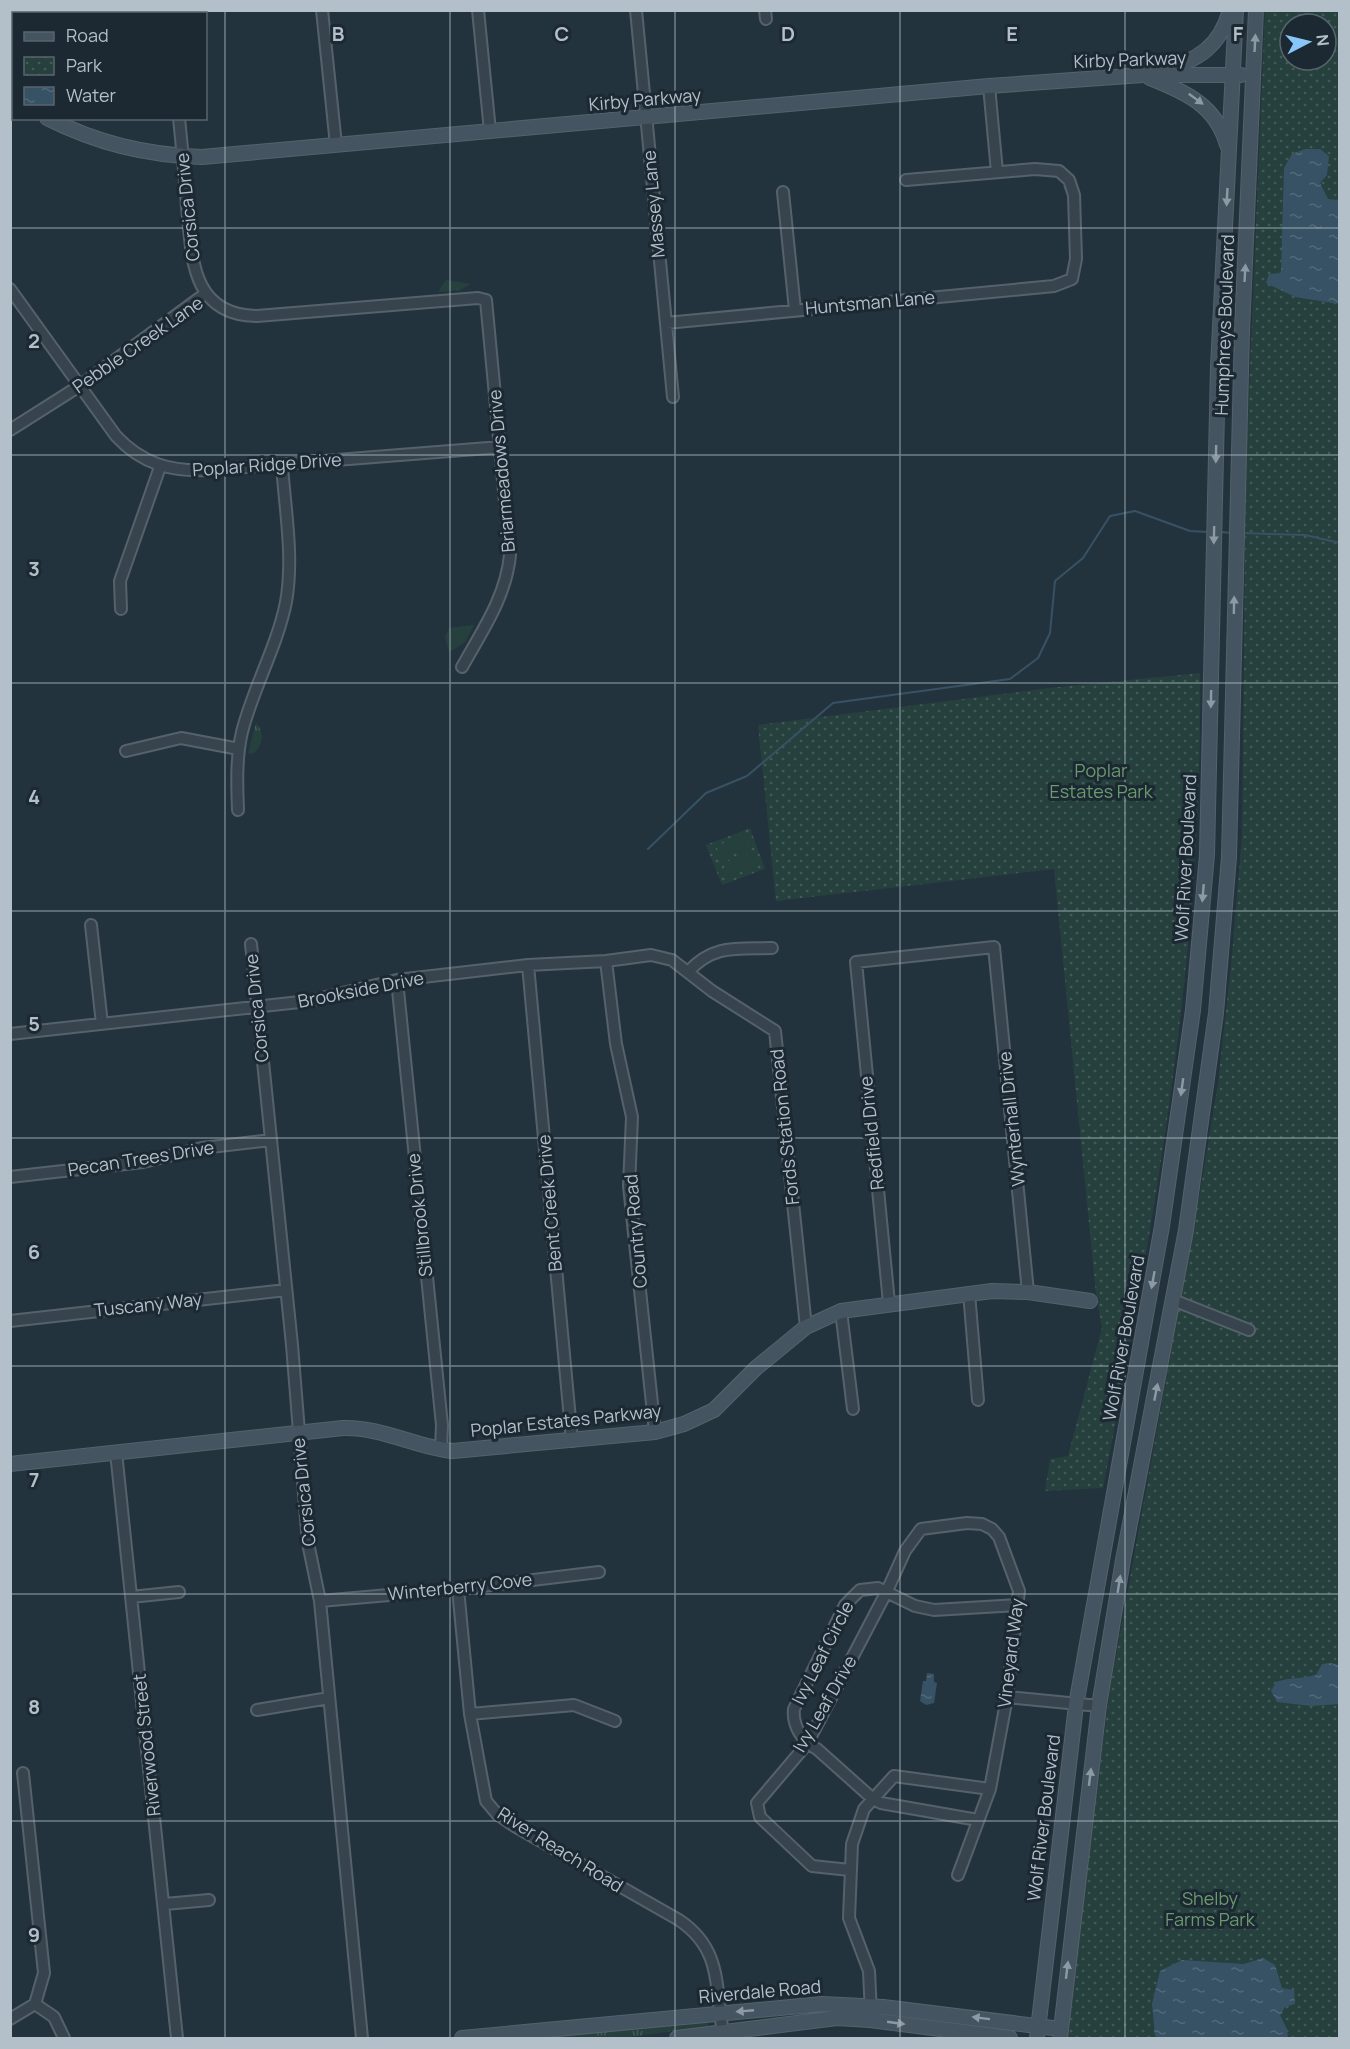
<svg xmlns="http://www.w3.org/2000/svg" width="1350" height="2049" font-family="Manrope,sans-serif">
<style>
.grass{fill:url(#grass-tufts)}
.park{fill:url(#park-dots);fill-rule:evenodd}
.pitch{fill:#26403e}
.water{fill:url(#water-ripples)}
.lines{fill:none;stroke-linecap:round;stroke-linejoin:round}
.stream{stroke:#375264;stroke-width:2}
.street-casing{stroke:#55626b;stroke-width:14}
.secondary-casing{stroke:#55626b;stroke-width:16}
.street{stroke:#37444d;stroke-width:10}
.secondary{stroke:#455461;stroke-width:14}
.oneway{fill:#8c9aa5}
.grid{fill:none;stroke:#b3bfc9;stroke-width:1.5;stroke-opacity:0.55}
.labels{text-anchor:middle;stroke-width:6;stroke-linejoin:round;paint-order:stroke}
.street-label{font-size:18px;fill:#b3bfc9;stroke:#1c2932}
.park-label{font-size:18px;fill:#6a9a6d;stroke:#1c2932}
.grid-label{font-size:20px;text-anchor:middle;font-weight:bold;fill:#b3bfc9;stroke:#1c2932;stroke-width:6;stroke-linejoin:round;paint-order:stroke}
</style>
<defs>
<pattern id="grass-tufts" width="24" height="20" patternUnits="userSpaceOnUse" patternTransform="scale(1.5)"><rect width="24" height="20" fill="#26403e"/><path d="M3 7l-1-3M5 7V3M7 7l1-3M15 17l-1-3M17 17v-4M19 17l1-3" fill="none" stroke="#435a59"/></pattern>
<pattern id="park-dots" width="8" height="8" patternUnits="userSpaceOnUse" patternTransform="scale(1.5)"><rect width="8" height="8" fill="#26403e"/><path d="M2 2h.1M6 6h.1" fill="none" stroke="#435a59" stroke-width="1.8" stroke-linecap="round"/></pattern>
<pattern id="water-ripples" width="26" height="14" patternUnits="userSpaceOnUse" patternTransform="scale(1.5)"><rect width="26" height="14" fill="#375264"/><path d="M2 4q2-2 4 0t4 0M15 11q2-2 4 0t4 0" fill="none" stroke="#526979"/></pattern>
</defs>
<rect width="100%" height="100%" fill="#23333d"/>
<!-- grass -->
<path class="grass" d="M446 280 471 284 460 290 438 292Z
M474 625 465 642 449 652 445 637 449 628Z
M256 722C264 733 264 744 254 753L248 754Z
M709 2021 708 2026 624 2038H518Z"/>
<!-- park -->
<path class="park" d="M1265 11H1339V2038H1068L1078 1931 1111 1683 1200 1192 1218 1083 1232 955 1242 837 1246 462ZM1290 24H1326V60H1290Z
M1200 673C1203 951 1155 1217 1103 1488L1045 1491 1050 1459 1068 1456 1102 1328 1096 1294 1054 869 776 901 758 725 1049 688Z
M750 828 765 869 722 885 706 845Z"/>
<!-- pitch -->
<path class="pitch" d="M745 834 750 848 721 859 716 846Z
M752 852 757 866 728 877 723 863Z"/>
<!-- water -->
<path class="water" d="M1305 149H1320L1329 156 1327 175 1320 183 1328 199 1339 200V304L1295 297 1266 283 1269 274 1281 273 1284 168 1292 154Z
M1330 1663 1339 1665V1704L1311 1706 1277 1702 1271 1691 1276 1682C1290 1677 1302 1679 1316 1675L1322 1664Z
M927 1673 934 1674V1682L937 1683 934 1703 926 1705 920 1701 923 1681H926Z
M1263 1958 1275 1965 1282 1988 1294 1990 1295 2004 1285 2007 1280 2015 1287 2029 1288 2038H1157L1155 2035 1152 2004 1160 1971 1182 1960 1244 1964Z"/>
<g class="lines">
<!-- stream -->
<path class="stream" d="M1221 532 1233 533
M1242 533 1305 535 1340 543
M648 849 706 793 747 776 833 703 1010 679 1038 658 1050 633 1055 581 1083 558 1110 516 1135 511 1190 531 1209 532"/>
<!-- street casing -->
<g class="street-casing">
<path id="street" d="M167 10V14
M322 10 336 145
M478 10 490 131
M636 10 673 397
M765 10 766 19
M989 86 997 172
M179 118C182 148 185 177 187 206 192 256 190 315 257 316L478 298 486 300 510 555C506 597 482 631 462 667
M783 192 795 310
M10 289 116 436C142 464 171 472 209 470L501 447
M666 323 1054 286 1072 279 1076 259 1074 195 1069 180 1059 171 1035 169 906 180
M10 430 81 385 205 294
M121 609 120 581 160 467
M126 751 181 738 239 749
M238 810C237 784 236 758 242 732 253 688 277 647 286 602 294 557 285 510 282 465
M91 925 102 1024
M251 944 292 1345 308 1543 320 1601 362 2038
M606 961 616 1044 632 1117 629 1186 655 1432
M528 965 572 1441
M688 972C713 944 737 949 772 948
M397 980 442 1425 441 1450
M10 1034 309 1001 397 980 528 965 606 961 651 955 672 960 712 991 775 1031 806 1327
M10 1177 143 1162 202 1148 271 1140
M969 1293 978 1400
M1173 1300 1249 1330
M889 1303 856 962 994 947 1028 1292
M841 1311 853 1409
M10 1321 286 1290
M116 1452 177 2038
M458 1589 470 1714 486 1801 497 1814 516 1827 679 1920C725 1951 714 1991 724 2038
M131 1597 179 1592
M320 1601 458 1589 599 1572
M1007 1697 1099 1706
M257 1710 329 1698
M470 1714 574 1705 615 1721
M23 1773 44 1973 35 2004
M978 1820 881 1803 873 1799 817 1749C803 1742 792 1726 794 1709L845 1605 860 1590 878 1588 915 1606 934 1610 1019 1605
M850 1870 812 1866 760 1817 757 1803 807 1744 887 1591 905 1551 921 1529 967 1523 982 1524 992 1529 999 1537 1019 1591 1007 1697 990 1789 958 1875
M165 1904 209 1900
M35 2004 54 2017 64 2038
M871 2014 869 1971 849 1918 852 1844 864 1809 894 1776 990 1789
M10 2019 35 2004"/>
</g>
<!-- secondary casing -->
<g class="secondary-casing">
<path id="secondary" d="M10 43 13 32 12 10
M1162 70C1197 61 1220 47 1230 10
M1150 78C1185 92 1216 105 1227 145
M10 97 14 99
M47 118C97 143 145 155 202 157L989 86 1143 75H1241
M10 1464 343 1428C382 1427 415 1447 453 1451L655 1432 684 1424 714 1410 756 1368 806 1327 841 1311 992 1291 1028 1292 1090 1301
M462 2038 822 2004 883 2007 1061 2029
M677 2038 837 2018 870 2020 1010 2038
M1037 2038 1076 1705 1162 1226 1193 1010 1207 855 1218 367 1236 10
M1060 2038 1099 1706 1123 1560 1186 1230 1216 1013 1229 857 1242 331 1256 10"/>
</g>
<!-- street -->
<use href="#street" class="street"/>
<!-- secondary -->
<use href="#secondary" class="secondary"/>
</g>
<!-- one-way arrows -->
<defs><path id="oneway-solid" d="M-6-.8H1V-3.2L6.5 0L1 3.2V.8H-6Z" transform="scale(1.5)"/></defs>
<g class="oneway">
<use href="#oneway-solid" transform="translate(1255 43) rotate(-87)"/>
<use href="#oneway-solid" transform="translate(1196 99) rotate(36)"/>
<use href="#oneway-solid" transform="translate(1227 197) rotate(93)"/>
<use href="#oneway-solid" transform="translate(1245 273) rotate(-87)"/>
<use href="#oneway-solid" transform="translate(1216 454) rotate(91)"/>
<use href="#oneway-solid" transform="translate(1214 535) rotate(91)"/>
<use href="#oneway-solid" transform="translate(1234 605) rotate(-89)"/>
<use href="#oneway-solid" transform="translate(1211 699) rotate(91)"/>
<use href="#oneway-solid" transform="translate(1203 893) rotate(95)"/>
<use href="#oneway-solid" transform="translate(1182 1087) rotate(98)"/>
<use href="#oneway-solid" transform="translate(1153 1280) rotate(100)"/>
<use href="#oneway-solid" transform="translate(1156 1392) rotate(-79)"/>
<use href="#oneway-solid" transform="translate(1119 1584) rotate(-81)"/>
<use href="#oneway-solid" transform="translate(1090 1777) rotate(-83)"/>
<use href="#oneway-solid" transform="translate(1067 1970) rotate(-83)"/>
<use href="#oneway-solid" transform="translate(745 2011) rotate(175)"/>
<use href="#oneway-solid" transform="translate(981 2018) rotate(-173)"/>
<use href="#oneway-solid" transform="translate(896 2023) rotate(8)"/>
</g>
<!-- grid -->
<path class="grid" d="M225 10V2038M450 10V2038M675 10V2038M900 10V2038M1125 10V2038M10 228H1340M10 455H1340M10 683H1340M10 911H1340M10 1138H1340M10 1366H1340M10 1594H1340M10 1821H1340"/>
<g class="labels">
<!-- street labels -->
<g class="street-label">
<text transform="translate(1130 60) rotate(-2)" y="6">Kirby Parkway</text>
<text transform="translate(645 100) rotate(-5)" y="6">Kirby Parkway</text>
<text transform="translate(654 204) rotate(-95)" y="6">Massey Lane</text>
<text transform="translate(188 207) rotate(-96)" y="6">Corsica Drive</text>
<text transform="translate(870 303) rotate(-5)" y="6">Huntsman Lane</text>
<text transform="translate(1225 325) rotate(-88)" y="6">Humphreys Boulevard</text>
<text transform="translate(138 345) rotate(-35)" y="6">Pebble Creek Lane</text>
<text transform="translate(267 465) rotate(-4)" y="6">Poplar Ridge Drive</text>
<text transform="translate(502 471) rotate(-95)" y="6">Briarmeadows Drive</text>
<text transform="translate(1186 858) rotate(-87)" y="6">Wolf River Boulevard</text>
<text transform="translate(361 990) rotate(-11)" y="6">Brookside Drive</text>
<text transform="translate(257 1008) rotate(-96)" y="6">Corsica Drive</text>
<text transform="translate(1012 1119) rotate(-96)" y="6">Wynterhall Drive</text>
<text transform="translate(785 1127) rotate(-96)" y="6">Fords Station Road</text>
<text transform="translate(872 1133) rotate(-96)" y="6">Redfield Drive</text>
<text transform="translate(141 1159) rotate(-9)" y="6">Pecan Trees Drive</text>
<text transform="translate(550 1203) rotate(-95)" y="6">Bent Creek Drive</text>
<text transform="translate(420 1215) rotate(-96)" y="6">Stillbrook Drive</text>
<text transform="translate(636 1231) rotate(-95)" y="6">Country Road</text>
<text transform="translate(148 1305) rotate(-6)" y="6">Tuscany Way</text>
<text transform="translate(1124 1338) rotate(-80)" y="6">Wolf River Boulevard</text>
<text transform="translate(566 1421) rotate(-6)" y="6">Poplar Estates Parkway</text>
<text transform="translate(304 1492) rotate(-96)" y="6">Corsica Drive</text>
<text transform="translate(460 1587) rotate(-6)" y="6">Winterberry Cove</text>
<text transform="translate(823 1653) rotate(-63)" y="6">Ivy Leaf Circle</text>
<text transform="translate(1011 1653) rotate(-83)" y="6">Vineyard Way</text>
<text transform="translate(825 1704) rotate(-60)" y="6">Ivy Leaf Drive</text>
<text transform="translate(147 1745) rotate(-96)" y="6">Riverwood Street</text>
<text transform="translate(1044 1818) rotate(-83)" y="6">Wolf River Boulevard</text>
<text transform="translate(560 1850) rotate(32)" y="6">River Reach Road</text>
<text transform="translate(760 1992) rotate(-5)" y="6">Riverdale Road</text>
</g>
<!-- park labels -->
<g class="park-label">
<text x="1101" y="777">Poplar<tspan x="1101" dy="21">Estates Park</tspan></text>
<text x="1210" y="1905">Shelby<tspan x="1210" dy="21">Farms Park</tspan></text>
</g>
</g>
<g class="grid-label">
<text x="338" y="41">B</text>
<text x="562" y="41">C</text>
<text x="788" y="41">D</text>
<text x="1012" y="41">E</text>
<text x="1238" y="41">F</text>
<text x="34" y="348">2</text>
<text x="34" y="576">3</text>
<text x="34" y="804">4</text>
<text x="34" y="1031">5</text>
<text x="34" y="1259">6</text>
<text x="34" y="1487">7</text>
<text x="34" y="1714">8</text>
<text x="34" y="1942">9</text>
</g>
<!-- border -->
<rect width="1350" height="2049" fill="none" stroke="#b3bfc9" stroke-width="24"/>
<!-- legend -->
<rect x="12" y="12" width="195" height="108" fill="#1c2932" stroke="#58656e" stroke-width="1.5"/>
<rect x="24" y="32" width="30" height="9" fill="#455461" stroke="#58656e" stroke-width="1.5"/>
<text x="66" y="42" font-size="18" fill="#b3bfc9">Road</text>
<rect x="24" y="57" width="30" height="18" fill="url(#park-dots)" stroke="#58656e" stroke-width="1.5"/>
<text x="66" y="72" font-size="18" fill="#b3bfc9">Park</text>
<rect x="24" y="87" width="30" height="18" fill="url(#water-ripples)" stroke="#58656e" stroke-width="1.5"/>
<text x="66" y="102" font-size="18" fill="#b3bfc9">Water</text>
<!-- north arrow -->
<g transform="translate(1308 42) rotate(83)"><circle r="28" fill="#1c2932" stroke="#58656e" stroke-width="1.5"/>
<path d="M0-4.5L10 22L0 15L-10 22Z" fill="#88c6f9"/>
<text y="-9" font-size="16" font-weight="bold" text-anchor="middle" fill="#b3bfc9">N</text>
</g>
</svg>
